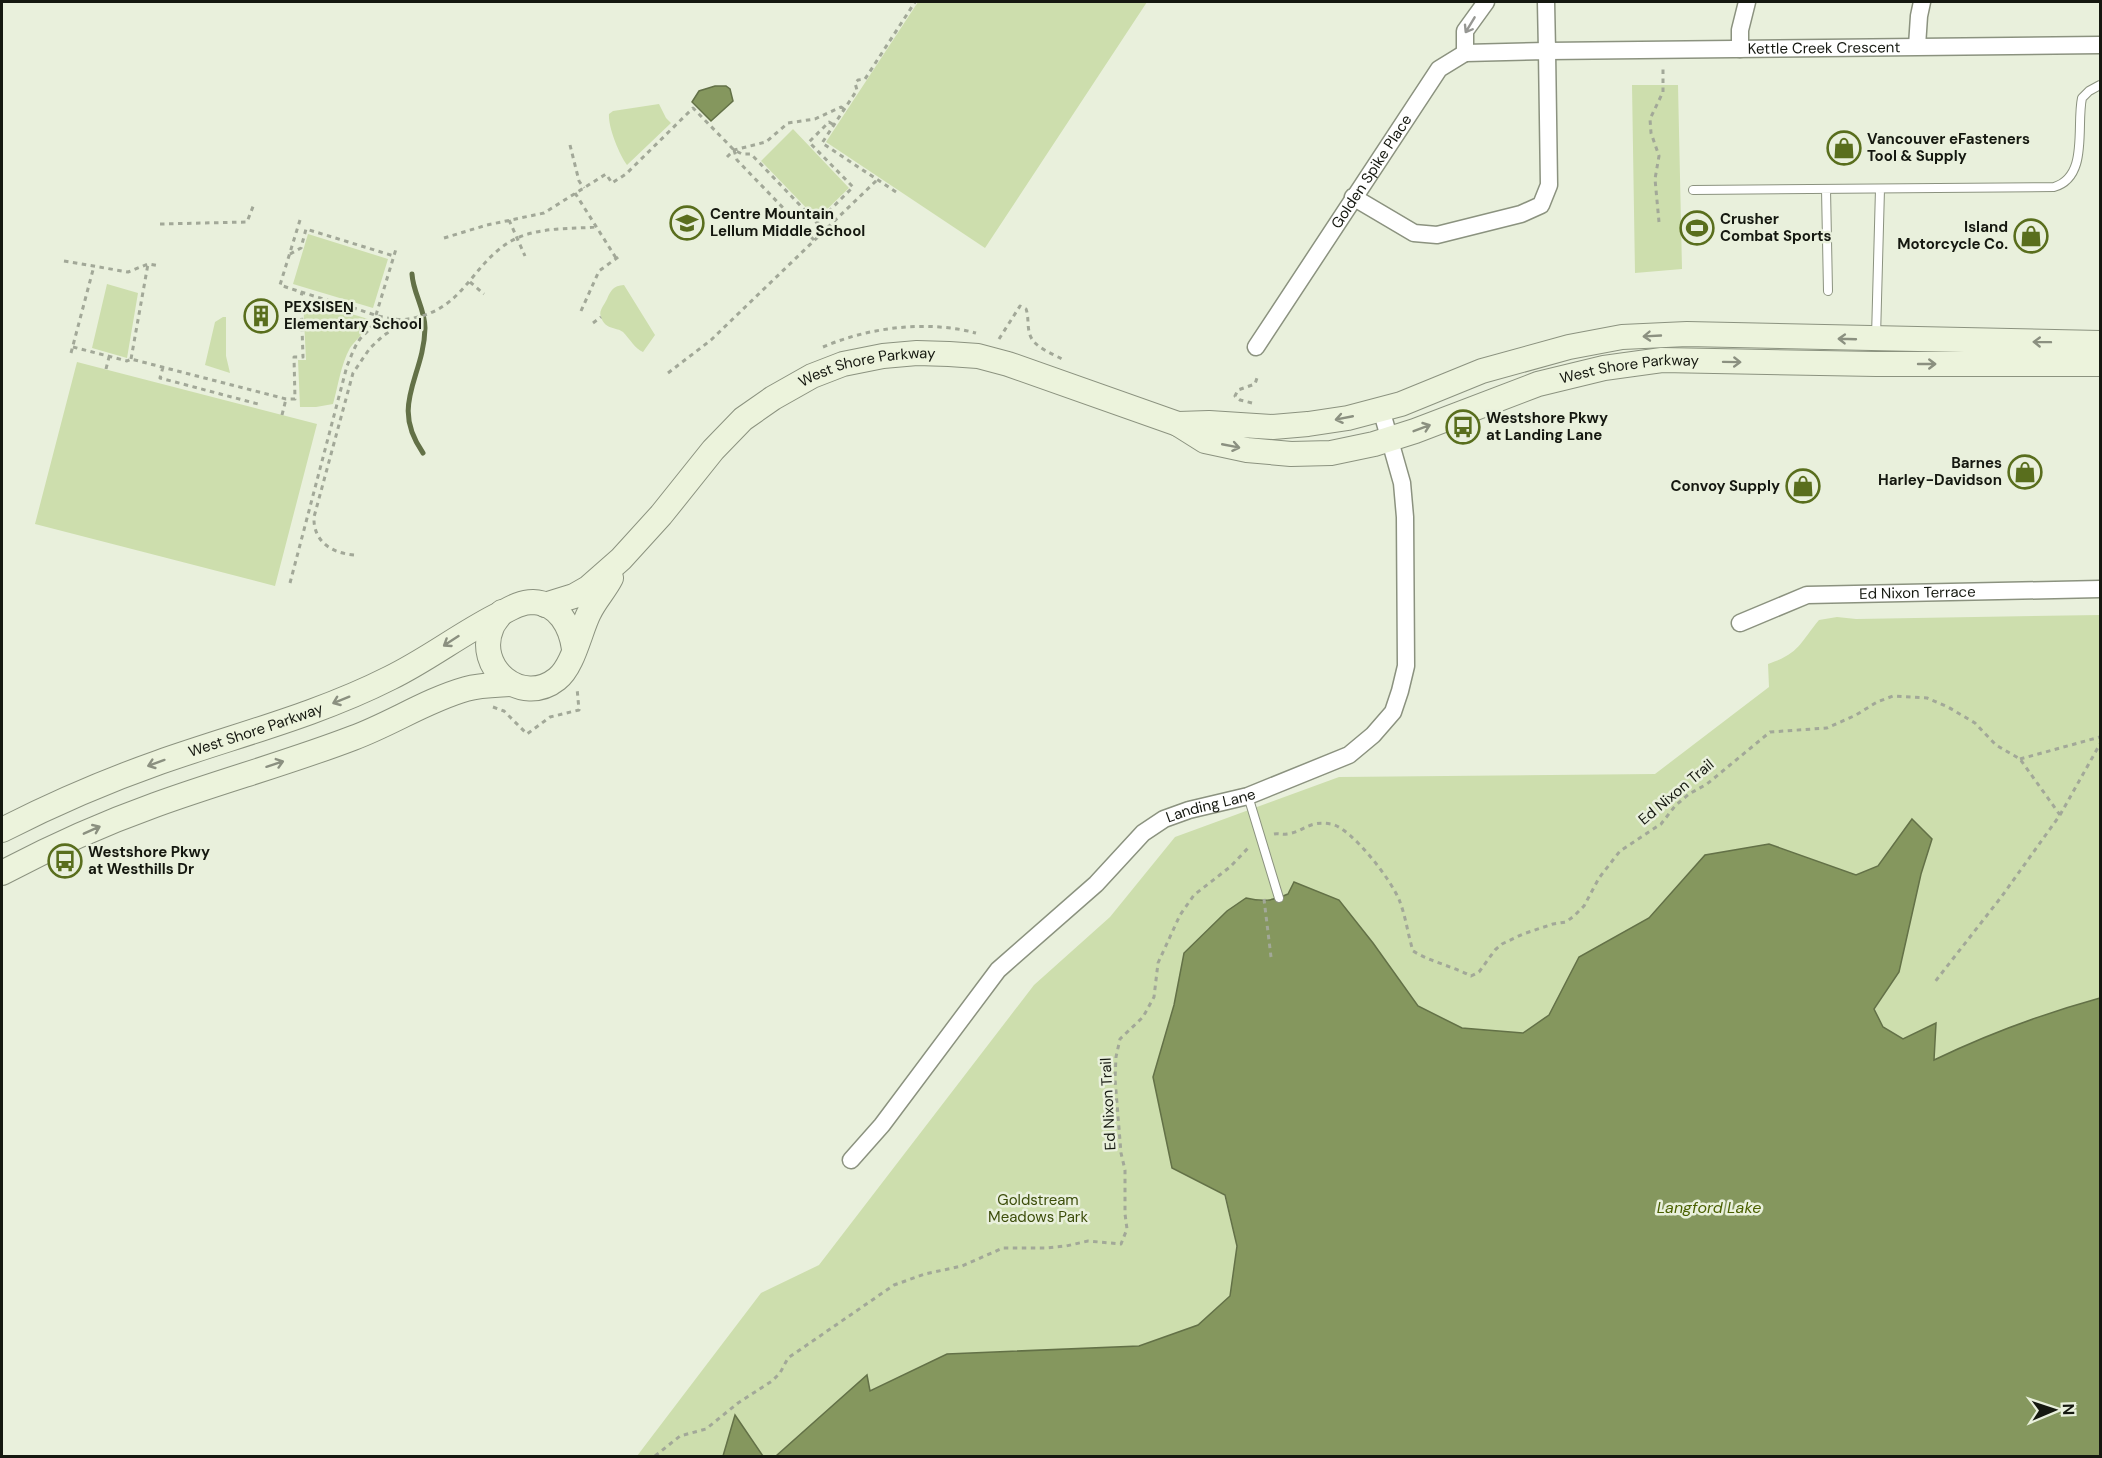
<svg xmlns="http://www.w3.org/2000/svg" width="2102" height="1458" font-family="'DM Sans',sans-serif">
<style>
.green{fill:#cddead}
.water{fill:#85975e;stroke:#637147;stroke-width:1.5}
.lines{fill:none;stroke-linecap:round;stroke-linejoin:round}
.stream{stroke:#637147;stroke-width:5}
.lane-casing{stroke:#8b927f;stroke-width:10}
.street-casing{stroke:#8b927f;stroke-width:19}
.secondary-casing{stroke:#8b927f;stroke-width:26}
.path{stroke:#a2a898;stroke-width:3;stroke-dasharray:4.5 4.5;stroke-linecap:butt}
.lane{stroke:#fff;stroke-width:8}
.street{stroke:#fff;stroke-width:16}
.secondary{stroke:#ecf3dc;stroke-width:24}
.oneway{stroke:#969793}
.oneway2{stroke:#8b9080}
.labels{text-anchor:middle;stroke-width:5;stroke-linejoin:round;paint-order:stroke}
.street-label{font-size:15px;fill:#151810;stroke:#e9f0dc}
.poi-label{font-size:15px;font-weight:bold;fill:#151810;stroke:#e9f0dc;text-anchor:start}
.park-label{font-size:15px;fill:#3c4d0a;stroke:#e9f0dc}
.water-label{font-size:16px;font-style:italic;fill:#4a6000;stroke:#e9f0dc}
</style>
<rect width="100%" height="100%" fill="#e9f0dc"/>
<!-- green -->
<path class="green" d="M918 2H1147L985 248 826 142Z
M1632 85H1678L1682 269 1635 273Z
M659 104 666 118 671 123 627 165C619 154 608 127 609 114L613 111Z
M793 129 849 188 817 219 761 161Z
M308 234 388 259 373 308 293 284Z
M107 284 138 293 127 358 92 348Z
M624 285 655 335 643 352C635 349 630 339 623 332 617 327 605 330 601 317 598 311 605 304 607 299 611 290 613 286 624 285Z
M303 299 368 319C369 330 356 339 350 348 341 364 338 386 333 404L316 407H300L298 360H306Z
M223 317H226V356L230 373 205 365 215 322Z
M77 362 317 424 275 586 35 524Z
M2100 615V998C2042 1014 1988 1035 1933 1061L1883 1027 1874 1010 1899 972 1921 874 1932 839 1912 820 1878 866 1856 875 1770 844 1705 855 1649 918 1579 957 1549 1015 1523 1033 1462 1028 1418 1006 1373 943 1288 895 1265 902 1246 898 1227 911 1184 953 1174 1005 1172 1168 1224 1195 1237 1246 1230 1296 1198 1325 1139 1346 947 1354 870 1391 867 1375 776 1456H763L735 1416 723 1456H637L761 1293 819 1265 1034 985 1110 917 1175 837 1339 777 1655 774 1769 687 1768 664C1800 653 1799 644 1819 620L1837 617 1856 619Z"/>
<!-- water -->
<path class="water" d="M715 86H726L730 89 733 101 711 121 692 102 699 91Z
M1912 819 1932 839 1921 874 1899 972 1874 1009 1883 1027 1903 1039 1936 1023 1934 1060C1988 1034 2042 1014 2100 998V1456H776L867 1375 870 1391 947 1354 1139 1346 1198 1325 1230 1296 1237 1246 1225 1195 1172 1168 1153 1077 1174 1005 1184 953 1227 911 1246 898C1263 902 1272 901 1288 894L1294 882 1339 900 1373 943 1418 1006 1462 1028 1523 1033 1549 1015 1579 957 1649 918 1705 855 1769 844 1856 875 1878 866Z
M735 1415 763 1456H723Z"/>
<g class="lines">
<!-- stream -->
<path class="stream" d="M412 274C413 293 425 309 425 328 424 378 389 404 423 453"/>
<!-- lane casing -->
<g class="lane-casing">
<path id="lane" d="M1826 189 1828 291
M1693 190 2054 187C2089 177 2076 126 2082 98L2089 91 2100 85
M1876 337 1880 189
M1248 796 1279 898"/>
</g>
<!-- street casing -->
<g class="street-casing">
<g id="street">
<path id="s1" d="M1546 2 1547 51 2100 45"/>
<path d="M1917 46 1919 16 1922 2"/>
<path d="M1740 49V30L1747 2"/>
<path d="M1465 53V31L1486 2"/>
<path d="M1353 197 1414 233 1437 235 1521 214 1541 205 1549 185 1547 51 1465 53"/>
<path id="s2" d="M1256 347 1439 69 1465 53"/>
<path id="s3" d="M1740 623 1807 595 2100 589"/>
<path id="s4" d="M851 1160 882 1125 998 970 1096 884 1143 833 1164 819 1189 810 1248 796 1349 755 1373 735 1393 712 1400 691 1406 666 1405 517 1402 483 1381 409"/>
</g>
</g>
<!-- secondary casing -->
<g class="secondary-casing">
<g id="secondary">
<path d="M1178 424 1209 423 1273 427 1308 424 1348 418 1401 404 1482 371 1569 347 1622 337 1687 334 2100 343"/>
<path id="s5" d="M545 605 574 596 588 588 621 559 661 515 713 450 743 419 773 398 812 376 843 364 883 356 917 353 949 354 978 356 1008 364 1178 424 1205 441 1247 450 1291 454 1331 453 1374 444 1415 431 1538 384 1604 368 1662 360 1876 364H2100"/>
<path d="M502 612C499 617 494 622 492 627 474 668 522 707 557 679 573 667 580 631 589 613 595 600 605 590 611 578"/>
<path id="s6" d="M2 830C53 804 106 781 160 762 237 735 317 715 390 678 427 660 459 635 496 616 508 610 519 602 533 602 559 603 571 627 574 649"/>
<path d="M2 873C51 847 102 824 155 805 221 781 288 763 353 738 391 724 427 700 466 689 480 685 496 685 511 684"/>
</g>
</g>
<!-- path -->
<path class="path" d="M570 145 579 181 584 188
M734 150 737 160 814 240
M727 157 734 150 766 142 788 123 815 119 841 107 847 111
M896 192 822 143 857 90 855 83 858 80 865 79 915 2
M575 193 616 258
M300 220 280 285C303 293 327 300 350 307 368 312 389 322 408 319 466 311 471 261 515 239 540 227 570 229 596 227
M509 220 525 256
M1659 222 1655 179 1659 156 1651 133 1650 119 1663 92V67
M160 224 247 222 254 204
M444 238 487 225 544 213 606 174 612 183 626 174 693 108 734 150 742 154H751L817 223 853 187 809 142 829 122 834 125
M290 254 301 248 306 229 394 256
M64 261 128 272 148 264 160 266
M470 282 484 294
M581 311 599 271 621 255
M376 315 396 249
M376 320 387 333
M593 323 601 317
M999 339 1020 306 1026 309C1029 317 1027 327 1030 335 1034 347 1051 353 1062 359
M73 347 127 361 131 359 286 399H295L294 357H303L301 297 302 292
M823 347C869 327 928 320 976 333
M71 353 94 266
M131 359 148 264
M163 367 160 378 258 404 257 408
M106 369 109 357
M668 373 711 340 879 178
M1252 403 1240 400 1235 396 1238 390 1255 384 1257 378
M282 415 286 399
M354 555C331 553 313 541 314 517L353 373 370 348 383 336 405 321
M290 583 347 366C351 357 354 347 360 339 368 330 374 327 377 315
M493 707 504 711 527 734 550 717 579 710 577 688
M2020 759 2100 737
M2060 815 2100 744
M1274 834C1279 833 1282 835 1287 834 1304 832 1308 820 1331 824 1352 828 1393 882 1400 902 1406 918 1408 935 1413 951 1431 962 1452 966 1471 976L1479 972 1495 950 1502 944 1523 934 1553 924 1566 922 1574 916 1584 906 1599 878 1620 851 1661 824 1675 806 1689 794 1707 784 1770 732 1827 728 1856 715 1877 702 1893 696 1927 698 1948 707 1975 723 1996 745 2020 759 2060 815 2002 896 1934 983
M1264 899 1271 957
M655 1456 680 1436 706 1429 738 1403 772 1381 780 1373 788 1358 894 1285 925 1274 962 1266 1003 1248H1045L1066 1246 1088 1241 1121 1244 1127 1229 1125 1214V1170L1121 1153 1115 1079 1116 1057 1120 1039 1143 1017 1154 997 1158 963 1180 915 1194 895 1230 867 1249 847"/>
<!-- lane -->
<use href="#lane" class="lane"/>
<!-- street -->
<use href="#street" class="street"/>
<!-- secondary -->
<use href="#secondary" class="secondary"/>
</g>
<!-- one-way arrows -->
<defs><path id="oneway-shaft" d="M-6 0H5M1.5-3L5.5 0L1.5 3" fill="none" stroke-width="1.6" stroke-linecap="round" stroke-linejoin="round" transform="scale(1.5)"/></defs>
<use class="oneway" href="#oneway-shaft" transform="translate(1470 25) rotate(121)"/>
<g class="oneway2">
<use href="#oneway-shaft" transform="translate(1652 336) rotate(177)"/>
<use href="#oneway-shaft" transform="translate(1847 339) rotate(-178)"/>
<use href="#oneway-shaft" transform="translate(2042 342) rotate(-179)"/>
<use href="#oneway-shaft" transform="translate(1732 362) rotate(1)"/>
<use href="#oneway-shaft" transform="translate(1927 364)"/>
<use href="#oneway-shaft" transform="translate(1344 418) rotate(169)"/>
<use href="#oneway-shaft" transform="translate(1422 428) rotate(-21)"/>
<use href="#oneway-shaft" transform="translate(1231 446) rotate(11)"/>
<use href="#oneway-shaft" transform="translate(451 641) rotate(147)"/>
<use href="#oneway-shaft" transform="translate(341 700) rotate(158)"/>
<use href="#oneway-shaft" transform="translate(156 763) rotate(160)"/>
<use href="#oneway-shaft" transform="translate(275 764) rotate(-18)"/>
<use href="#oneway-shaft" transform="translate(92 830) rotate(-24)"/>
</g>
<!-- icons -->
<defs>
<g id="shop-ring" transform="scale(1.725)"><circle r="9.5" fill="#e9f0dc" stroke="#596e1d" stroke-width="1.5"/><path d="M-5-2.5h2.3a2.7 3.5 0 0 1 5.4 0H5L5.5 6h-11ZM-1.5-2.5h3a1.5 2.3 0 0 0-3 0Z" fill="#596e1d"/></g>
<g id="school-ring" transform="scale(1.725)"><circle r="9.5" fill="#e9f0dc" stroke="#596e1d" stroke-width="1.5"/><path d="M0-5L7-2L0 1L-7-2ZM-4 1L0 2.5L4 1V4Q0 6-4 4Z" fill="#596e1d"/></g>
<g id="stadium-ring" transform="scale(1.725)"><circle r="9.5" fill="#e9f0dc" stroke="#596e1d" stroke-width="1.5"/><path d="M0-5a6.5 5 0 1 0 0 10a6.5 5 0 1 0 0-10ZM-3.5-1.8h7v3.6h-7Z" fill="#596e1d"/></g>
<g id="building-ring" transform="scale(1.725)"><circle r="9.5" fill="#e9f0dc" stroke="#596e1d" stroke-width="1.5"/><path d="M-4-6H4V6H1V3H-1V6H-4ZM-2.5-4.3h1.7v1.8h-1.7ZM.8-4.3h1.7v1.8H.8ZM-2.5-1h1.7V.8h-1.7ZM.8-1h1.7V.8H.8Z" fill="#596e1d"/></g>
<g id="bus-ring" transform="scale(1.725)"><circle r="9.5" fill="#e9f0dc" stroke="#596e1d" stroke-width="1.5"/><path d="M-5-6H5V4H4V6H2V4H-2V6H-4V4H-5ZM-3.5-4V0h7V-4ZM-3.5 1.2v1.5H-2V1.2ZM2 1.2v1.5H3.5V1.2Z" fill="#596e1d"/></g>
</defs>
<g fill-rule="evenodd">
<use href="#shop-ring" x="1844" y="148"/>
<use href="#school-ring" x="687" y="223"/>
<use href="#stadium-ring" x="1697" y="228"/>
<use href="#shop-ring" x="2031" y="236"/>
<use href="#building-ring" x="261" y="316"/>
<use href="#bus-ring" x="1463" y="427"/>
<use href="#shop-ring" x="2025" y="472"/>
<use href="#shop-ring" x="1803" y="486"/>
<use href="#bus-ring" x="65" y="861"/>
</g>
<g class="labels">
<!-- street labels -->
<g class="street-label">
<text dy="5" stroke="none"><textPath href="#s1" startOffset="326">Kettle Creek Crescent</textPath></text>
<text dy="5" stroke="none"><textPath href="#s2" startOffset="210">Golden Spike Place</textPath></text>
<text dy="5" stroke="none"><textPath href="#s5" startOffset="414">West Shore Parkway</textPath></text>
<text dy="5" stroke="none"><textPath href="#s5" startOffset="1209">West Shore Parkway</textPath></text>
<text dy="5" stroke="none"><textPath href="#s3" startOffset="183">Ed Nixon Terrace</textPath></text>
<text dy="5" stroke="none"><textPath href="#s6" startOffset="273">West Shore Parkway</textPath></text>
<text transform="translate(1676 792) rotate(-40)" y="5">Ed Nixon Trail</text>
<text dy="5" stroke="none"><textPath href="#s4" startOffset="514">Landing Lane</textPath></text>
<text transform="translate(1108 1104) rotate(-93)" y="5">Ed Nixon Trail</text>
</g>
<!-- poi labels -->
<g class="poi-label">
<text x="1867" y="144">Vancouver eFasteners<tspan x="1867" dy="17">Tool &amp; Supply</tspan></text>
<text x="710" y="219">Centre Mountain<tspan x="710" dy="17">Lellum Middle School</tspan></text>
<text x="1720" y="224">Crusher<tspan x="1720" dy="17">Combat Sports</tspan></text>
<text x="2008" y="232" text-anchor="end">Island<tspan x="2008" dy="17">Motorcycle Co.</tspan></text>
<text x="284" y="312">PEXSISEṈ<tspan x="284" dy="17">Elementary School</tspan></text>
<text x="1486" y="423">Westshore Pkwy<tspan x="1486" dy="17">at Landing Lane</tspan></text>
<text x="2002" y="468" text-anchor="end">Barnes<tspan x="2002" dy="17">Harley-Davidson</tspan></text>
<text x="1780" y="491" text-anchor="end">Convoy Supply</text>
<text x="88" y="857">Westshore Pkwy<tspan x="88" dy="17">at Westhills Dr</tspan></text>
</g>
<!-- park labels -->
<g class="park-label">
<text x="1038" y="1205">Goldstream<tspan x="1038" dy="17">Meadows Park</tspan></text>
</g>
<!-- water labels -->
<g class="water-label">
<text x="1709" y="1213">Langford Lake</text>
</g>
</g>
<!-- border -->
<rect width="2102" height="1458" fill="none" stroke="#151810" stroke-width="6"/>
<!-- north arrow -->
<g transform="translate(2054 1410) rotate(88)" stroke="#e9f0dc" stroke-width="4.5" paint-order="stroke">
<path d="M0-4.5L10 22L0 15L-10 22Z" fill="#151810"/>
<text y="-9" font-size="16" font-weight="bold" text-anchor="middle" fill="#151810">N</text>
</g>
</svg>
